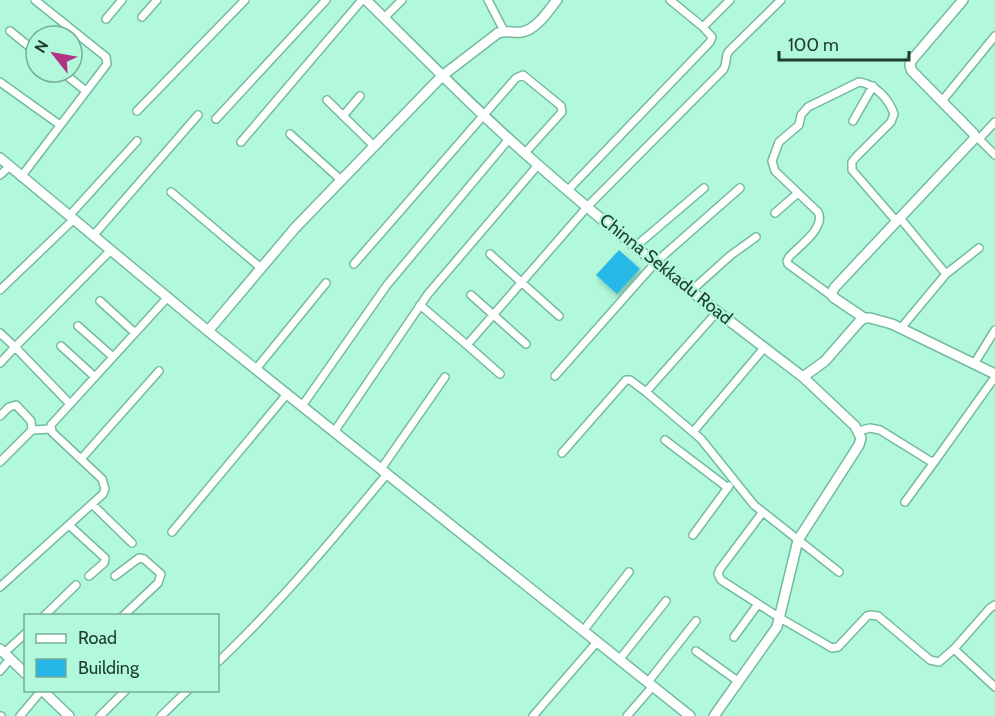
<svg xmlns="http://www.w3.org/2000/svg" width="995" height="716" font-family="Cabin,sans-serif">
<style>
.building{fill:#25b8e7;filter:url(#shadow)}
.lines{fill:none;stroke-linecap:round;stroke-linejoin:round}
.street-casing{stroke:#74bb9d;stroke-width:10}
.secondary-casing{stroke:#74bb9d;stroke-width:12}
.street{stroke:#fff;stroke-width:7}
.secondary{stroke:#fff;stroke-width:9}
.labels{text-anchor:middle;stroke-width:4.5;stroke-linejoin:round;paint-order:stroke}
.street-label{font-size:18px;fill:#1e3c30;stroke:#b1f9da}
</style>
<defs>
<filter id="shadow"><feDropShadow dx="2.5" dy="4" stdDeviation="3" flood-color="#0004"/></filter>
</defs>
<rect width="100%" height="100%" fill="#b1f9da"/>
<!-- building -->
<path class="building" d="M619 250 640 269 617 294 596 275Z"/>
<g class="lines">
<!-- street casing -->
<g class="street-casing">
<path id="street" d="M488 0 504 31
M670 0 703 27
M142 17 157 0
M384 18 402 0
M106 19 122 0
M10 31 36 52
M62 72 86 91
M0 82 60 125
M327 100 374 146
M942 101 995 36
M137 111 245 0
M343 116 360 96
M216 119 326 0
M853 121 873 86
M290 134 341 180
M974 134 995 155
M979 139 995 122
M241 142 362 0
M0 175 9 167
M21 177 107 64 106 57 35 0
M568 190 710 42 712 37 703 27 730 0
M171 192 261 268
M775 213 798 193
M69 216 137 141
M900 218 946 274
M93 236 198 115
M636 246 704 188
M490 254 559 316
M354 264 516 78 523 75 561 106 562 112 525 153
M0 290 73 220
M691 291 731 255 756 237
M471 295 526 344
M833 297 788 264 787 261 789 257C799 246 826 228 818 212L775 171 772 161 779 142 799 125 801 115 808 107 859 82C875 84 889 99 894 114L891 122 856 157 852 162V170L897 222
M100 301 135 333
M420 305 467 345
M717 312 646 392 701 439 754 505 839 572
M78 326 113 357
M901 328 946 274 979 248
M0 333 15 347 110 251
M61 346 95 377
M0 363 15 347 70 404
M974 364 995 330
M256 369 326 283
M500 374 467 345 588 206 723 70C728 63 724 57 729 51L781 0
M555 376 656 262 740 188
M302 406 387 285 509 139
M0 416 9 407 16 405 31 421 32 430 51 429
M859 431 870 428 880 430 930 461H935L995 377
M334 432 428 294 538 165
M693 432 764 348
M665 440 728 488
M562 453 626 380H630L646 392
M81 459 159 371
M0 462 32 430
M381 469 445 377
M905 502 935 461
M92 504 132 543
M762 513 720 569 718 574 721 580 780 618 832 648 838 647 867 616 870 615 878 616 930 660 939 662 954 649 995 687
M69 525 105 558 104 563 89 576
M172 532 287 394
M693 535 729 486
M115 576 139 558 144 559 161 574 158 583 123 616
M0 587 103 494 105 489 102 479 52 432 51 425 167 298
M44 616 76 585
M583 631 629 572
M734 637 758 604
M954 649 990 608 995 605
M696 651 739 682
M4 653 26 633
M619 660 666 601
M218 662C279 604 333 539 387 474
M0 671 10 659
M648 682 696 621
M0 716H1
M20 716 42 690
M100 716 126 690
M161 716 188 690
M533 716 597 642
M627 716 653 686"/>
</g>
<!-- secondary casing -->
<g class="secondary-casing">
<path id="secondary" d="M366 0C422 55 477 112 537 164 622 239 712 308 803 377L825 361 859 322 864 318H870L892 324 995 374
M0 158 208 331 690 716
M864 318 833 297 832 292 835 287 974 139V134L912 71 910 66 911 61 963 0
M208 331 295 228 442 76 498 33C506 30 513 33 522 32 537 29 548 11 557 0
M0 649 26 674
M42 690 69 716
M714 716 777 627 798 540 859 445 861 438 855 426 803 377"/>
</g>
<!-- street -->
<use href="#street" class="street"/>
<!-- secondary -->
<use href="#secondary" class="secondary"/>
</g>
<g class="labels">
<!-- street labels -->
<g class="street-label">
<text transform="translate(666 269) rotate(39)" y="6">Chinna Sekkadu Road</text>
</g>
</g>
<!-- legend -->
<rect x="24" y="614" width="195" height="78" fill="#b1f9da" stroke="#76ad96" stroke-width="1.5"/>
<rect x="36" y="634" width="30" height="9" fill="#ffffff" stroke="#76ad96" stroke-width="1.5"/>
<text x="78" y="644" font-size="18" fill="#1e3c30">Road</text>
<rect x="36" y="659" width="30" height="18" fill="#25b8e7" stroke="#76ad96" stroke-width="1.5"/>
<text x="78" y="674" font-size="18" fill="#1e3c30">Building</text>
<!-- north arrow -->
<g transform="translate(54 54) rotate(301)"><circle r="28" fill="#b1f9da" stroke="#76ad96" stroke-width="1.5"/>
<path d="M0-4.5L10 22L0 15L-10 22Z" fill="#b13483"/>
<text y="-9" font-size="16" font-weight="bold" text-anchor="middle" fill="#1e3c30">N</text>
</g>
<!-- scale -->
<path d="M779 51v9h130v-9" fill="none" stroke="#1e3c30" stroke-width="3"/>
<text x="788" y="51" font-size="18" fill="#1e3c30" stroke="#b1f9da" stroke-width="4.5" paint-order="stroke">100 m</text>
</svg>
